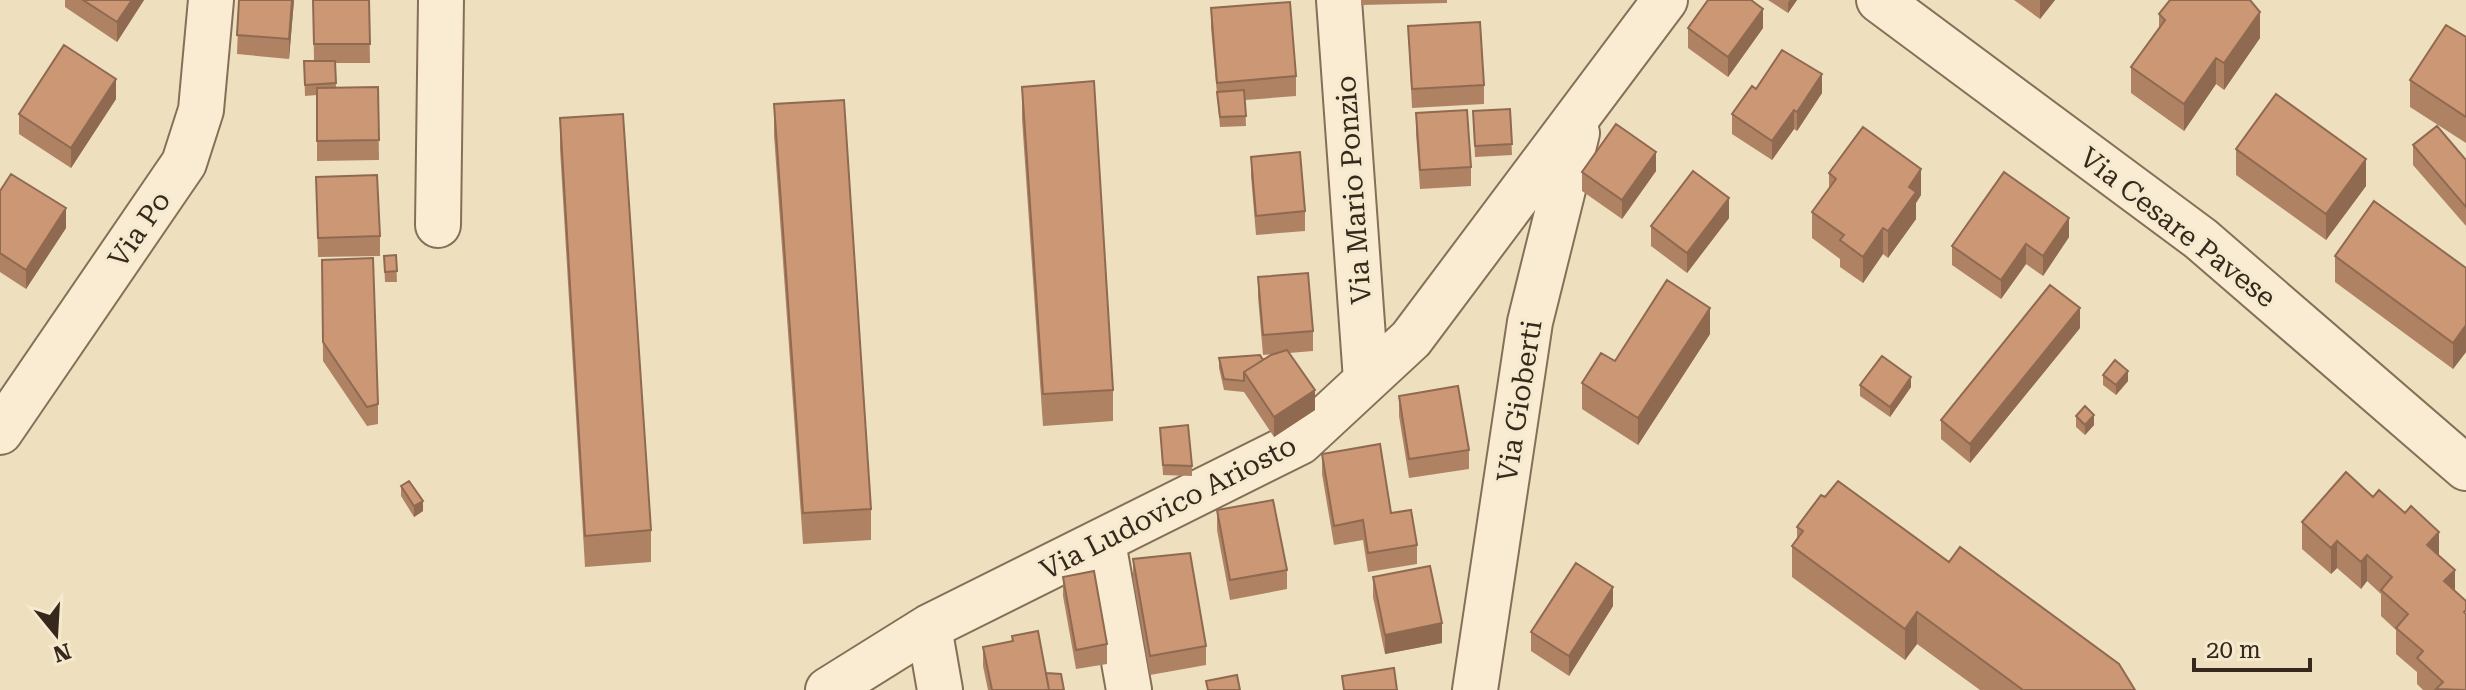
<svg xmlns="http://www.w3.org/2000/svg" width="2466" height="690" font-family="'Roboto Serif',serif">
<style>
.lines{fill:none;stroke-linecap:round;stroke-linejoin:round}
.minor-casing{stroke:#866f57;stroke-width:48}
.minor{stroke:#f9ecd2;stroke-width:44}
.wall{fill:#af8264}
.shaded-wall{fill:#8f6a51}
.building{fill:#cc9774;stroke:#8f6a51;stroke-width:2}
.labels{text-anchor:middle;stroke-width:6;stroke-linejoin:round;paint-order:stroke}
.street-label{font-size:28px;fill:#36281c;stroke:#f5e9ce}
</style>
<rect width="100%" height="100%" fill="#eedfbf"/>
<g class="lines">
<!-- minor casing -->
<g class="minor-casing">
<path id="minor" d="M1339 0 1366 380
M1879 0 2201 239 2466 468
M438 225 441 0
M0 432 184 163 201 110 211 0
M1103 542 1129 690
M929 627 940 690
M828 690 929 627 1300 442 1411 339 1665 0
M1475 690 1530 322 1577 133"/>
</g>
<!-- minor -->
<use href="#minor" class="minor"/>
</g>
<!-- wall -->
<path class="wall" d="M65 0H144L117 42 65 7Z
M239 0H294L289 59 237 54Z
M313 0H369L370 63H335L336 87H378L379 160 317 161V95L305 96 304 61H314Z
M1361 0H1447V3L1361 5Z
M1768 0H1797L1788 13Z
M2014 0H2055L2040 19Z
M1211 8 1296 76V96L1245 100 1246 126 1220 127 1211 28Z
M2159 14 2260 38 2224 90 2216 84 2184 131 2131 93V67L2159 29Z
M1408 26 1484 85V104L1412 108Z
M1688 28H1763L1728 77 1688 48Z
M2466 37V143L2410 107V80Z
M1022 87 1113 390V421L1043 426 1022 119Z
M1756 89 1822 93 1797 131 1794 129 1772 160 1732 134V114Z
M116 99 71 168 19 134V114Z
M774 104 871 509V540L803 544 774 135Z
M1510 109 1512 155 1475 157 1473 111Z
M1416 113 1471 167V186L1420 189 1416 133Z
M560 118 651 530V562L585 567 560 149Z
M2413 145 2466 160V226L2413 165Z
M2236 149 2366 186 2326 240 2236 175Z
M1251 157 1305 211V231L1256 235 1251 176Z
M1656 171 1622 219 1582 191V172Z
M1829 173 1921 195 1916 203V219L1888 258 1883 254 1863 283 1840 267V259L1812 238V212L1829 188Z
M316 177 380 236V256L318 257Z
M0 191 66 228 26 289 0 272Z
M1729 218 1687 273 1651 246V226Z
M2069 237 2043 276 2026 264 2001 299 1952 265V246Z
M396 255 397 282H385L384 256Z
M2335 256 2466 268V352L2453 369 2335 282Z
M322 260 378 404V424L367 426 323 361Z
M1258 277 1313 331V351L1289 353 1315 410 1274 437 1244 392 1224 390 1219 368V358L1263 360 1275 354 1263 355 1258 297Z
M2080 328 1970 463 1941 439V420Z
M1710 334 1638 445 1582 409V383L1615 361Z
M2103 375 2128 381 2116 395 2103 385Z
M1860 385 1911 387 1890 417 1860 396Z
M1399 396 1469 450V469L1409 478 1399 416Z
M2076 416 2094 425 2085 435 2076 427Z
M1160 428 1192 466V476L1163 475Z
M1322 454 1391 513 1417 545V564L1368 572 1363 540 1334 545 1322 474Z
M401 486 423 511 414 517 401 496Z
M1217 510 1287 570V589L1230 600 1217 530Z
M2302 522 2439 555 2455 591 2466 690H2423L2417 684V672L2396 654V630L2381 616V594L2367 581 2361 589 2337 568 2331 574 2302 549Z
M1797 527 1949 562 2135 690H1980L1917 644 1905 660 1792 577V546L1797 538Z
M1133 559 1206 646V665L1150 675 1133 579Z
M1063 577 1107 644V664L1076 669 1063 596Z
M1373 577 1442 643 1385 654 1373 597Z
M1613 606 1569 676 1531 651V632Z
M1012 636 1046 673 1064 690H988L983 666V647L1012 642Z"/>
<!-- shaded-wall -->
<path class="shaded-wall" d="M132 0H144L117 42V22Z
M292 0H294L289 59V39Z
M1790 0H1797L1788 13V3Z
M2040 0H2055L2040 19Z
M1763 9V28L1728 77V57Z
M2260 12V38L2224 90V63Z
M2216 58V84L2184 131V104Z
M1822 74V93L1797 131V112Z
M116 79V99L71 168V148Z
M1794 110V129L1772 160V141Z
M1656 152V171L1622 219V200Z
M2366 159V186L2326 240V214Z
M1921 169V195L1916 203V219L1888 258V231L1909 187Z
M1729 198V218L1687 273V253Z
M66 208V228L26 289V270Z
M2069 218V237L2043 276V256Z
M1883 228V254L1863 283V257Z
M2026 244V264L2001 299V280Z
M1710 308V334L1638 445V418Z
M2080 308V328L1970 463V444Z
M2466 325V352L2453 369V343Z
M2128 371V381L2116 395V385Z
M1911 377V387L1890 417V407Z
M1315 390V410L1274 437V417Z
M2094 415V425L2085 435V425Z
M423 501V511L414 517V506Z
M2439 532V558L2427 545Z
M2337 541V568L2331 574V548Z
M2367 555V581L2361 589V562Z
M2455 570V596L2444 581Z
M1613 587V606L1569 676V656Z
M1917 612V644L1905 660V629Z
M1442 623V643L1385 654V635Z"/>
<!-- building -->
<path class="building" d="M83 0H132L117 22Z
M239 0H292L289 39 237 35Z
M313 0H369L370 44H314Z
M1708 0H1751L1763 9 1728 57 1688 28Z
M2170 0H2250L2260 12 2224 63 2216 58 2184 104 2131 67 2165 20 2159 14Z
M1290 2 1296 76 1217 83 1211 8Z
M1480 22 1484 85 1412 89 1408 26Z
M2446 25 2466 37V117L2410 80Z
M64 45 116 79 71 148 19 114Z
M1782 50 1822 74 1797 112 1794 110 1772 141 1732 114 1752 86 1756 89Z
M304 61H335L336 83 305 85Z
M1094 81 1113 390 1043 394 1022 87Z
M378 87 379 140 317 141V88Z
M1244 90 1246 116 1220 117 1217 92Z
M2276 94 2366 159 2326 214 2236 149Z
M844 100 871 509 803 513 774 104Z
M1510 109 1512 144 1475 146 1473 111Z
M1467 110 1471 167 1420 170 1416 113Z
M623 114 651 530 585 536 560 118Z
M1616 124 1656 152 1622 200 1582 172Z
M2437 126 2466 160V207L2413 145Z
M1863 127 1921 169 1909 187 1916 192 1888 231 1883 228 1863 257 1840 240 1844 235 1812 212 1836 179 1829 173Z
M1300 152 1305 211 1256 216 1251 157Z
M1693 171 1729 198 1687 253 1651 226Z
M2004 172 2069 218 2043 256 2026 244 2001 280 1952 246Z
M11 174 66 208 26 270 0 253V191Z
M377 175 380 236 318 238 316 177Z
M2374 201 2466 268V325L2453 343 2335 256Z
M396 255 397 271 385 272 384 256Z
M373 258 378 404 367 407 323 342 322 260Z
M1308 273 1313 331 1263 335 1258 277Z
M1667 280 1710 308 1638 418 1582 383 1601 353 1615 361Z
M2050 285 2080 308 1970 444 1941 420Z
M1287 350 1315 390 1274 417 1244 372 1271 355Z
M1260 355 1263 360 1244 372V381L1224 379 1219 358Z
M1882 356 1911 377 1890 407 1860 385Z
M2115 360 2128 371 2116 385 2103 375Z
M1458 386 1469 450 1409 459 1399 396Z
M2085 406 2094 415 2085 425 2076 416Z
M1188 425 1192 466 1163 465 1160 428Z
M1380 444 1391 513 1411 510 1417 545 1368 553 1363 520 1334 526 1322 454Z
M2346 472 2373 497 2379 490 2405 513 2411 506 2439 532 2427 545 2455 570 2444 581 2466 601V610L2464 612 2466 614V690L2436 689 2443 682 2417 658 2423 651 2396 628 2408 614 2381 590 2392 577 2367 555 2361 562 2337 541 2331 548 2302 522Z
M409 481 423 501 414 506 401 486Z
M1838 481 1949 562 1960 547 2119 664 2135 690H2023L1917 612 1905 629 1792 546 1803 531 1797 527 1821 495 1825 497Z
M1273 500 1287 570 1230 580 1217 510Z
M1190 553 1206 646 1150 656 1133 559Z
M1576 563 1613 587 1569 656 1531 632Z
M1430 566 1442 623 1385 635 1373 577Z
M1094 571 1107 644 1076 650 1063 577Z
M1038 631 1049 690H992L983 647 1013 641 1012 636Z
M1394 668 1397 690H1344L1342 676Z
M1046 673 1061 674 1064 690H1049Z
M1237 675 1240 690H1208L1206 681Z"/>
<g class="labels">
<!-- street labels -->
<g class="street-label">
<text transform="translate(1353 190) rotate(-94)" y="10">Via Mario Ponzio</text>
<text transform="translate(2178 227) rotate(38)" y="10">Via Cesare Pavese</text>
<text transform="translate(139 229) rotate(-55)" y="10">Via Po</text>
<text transform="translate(1519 401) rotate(-81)" y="10">Via Gioberti</text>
<text transform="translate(1168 507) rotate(-27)" y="10">Via Ludovico Ariosto</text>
</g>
</g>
<!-- north arrow -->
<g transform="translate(56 634) rotate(162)" stroke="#f5e9ce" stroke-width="6" paint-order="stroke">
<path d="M0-6L14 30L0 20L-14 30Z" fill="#36281c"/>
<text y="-12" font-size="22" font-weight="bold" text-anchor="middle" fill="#36281c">N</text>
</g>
<!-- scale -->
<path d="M2194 658v12h116v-12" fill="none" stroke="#36281c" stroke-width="4"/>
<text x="2206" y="658" font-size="24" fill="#36281c" stroke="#f5e9ce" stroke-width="6" paint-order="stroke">20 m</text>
</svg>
